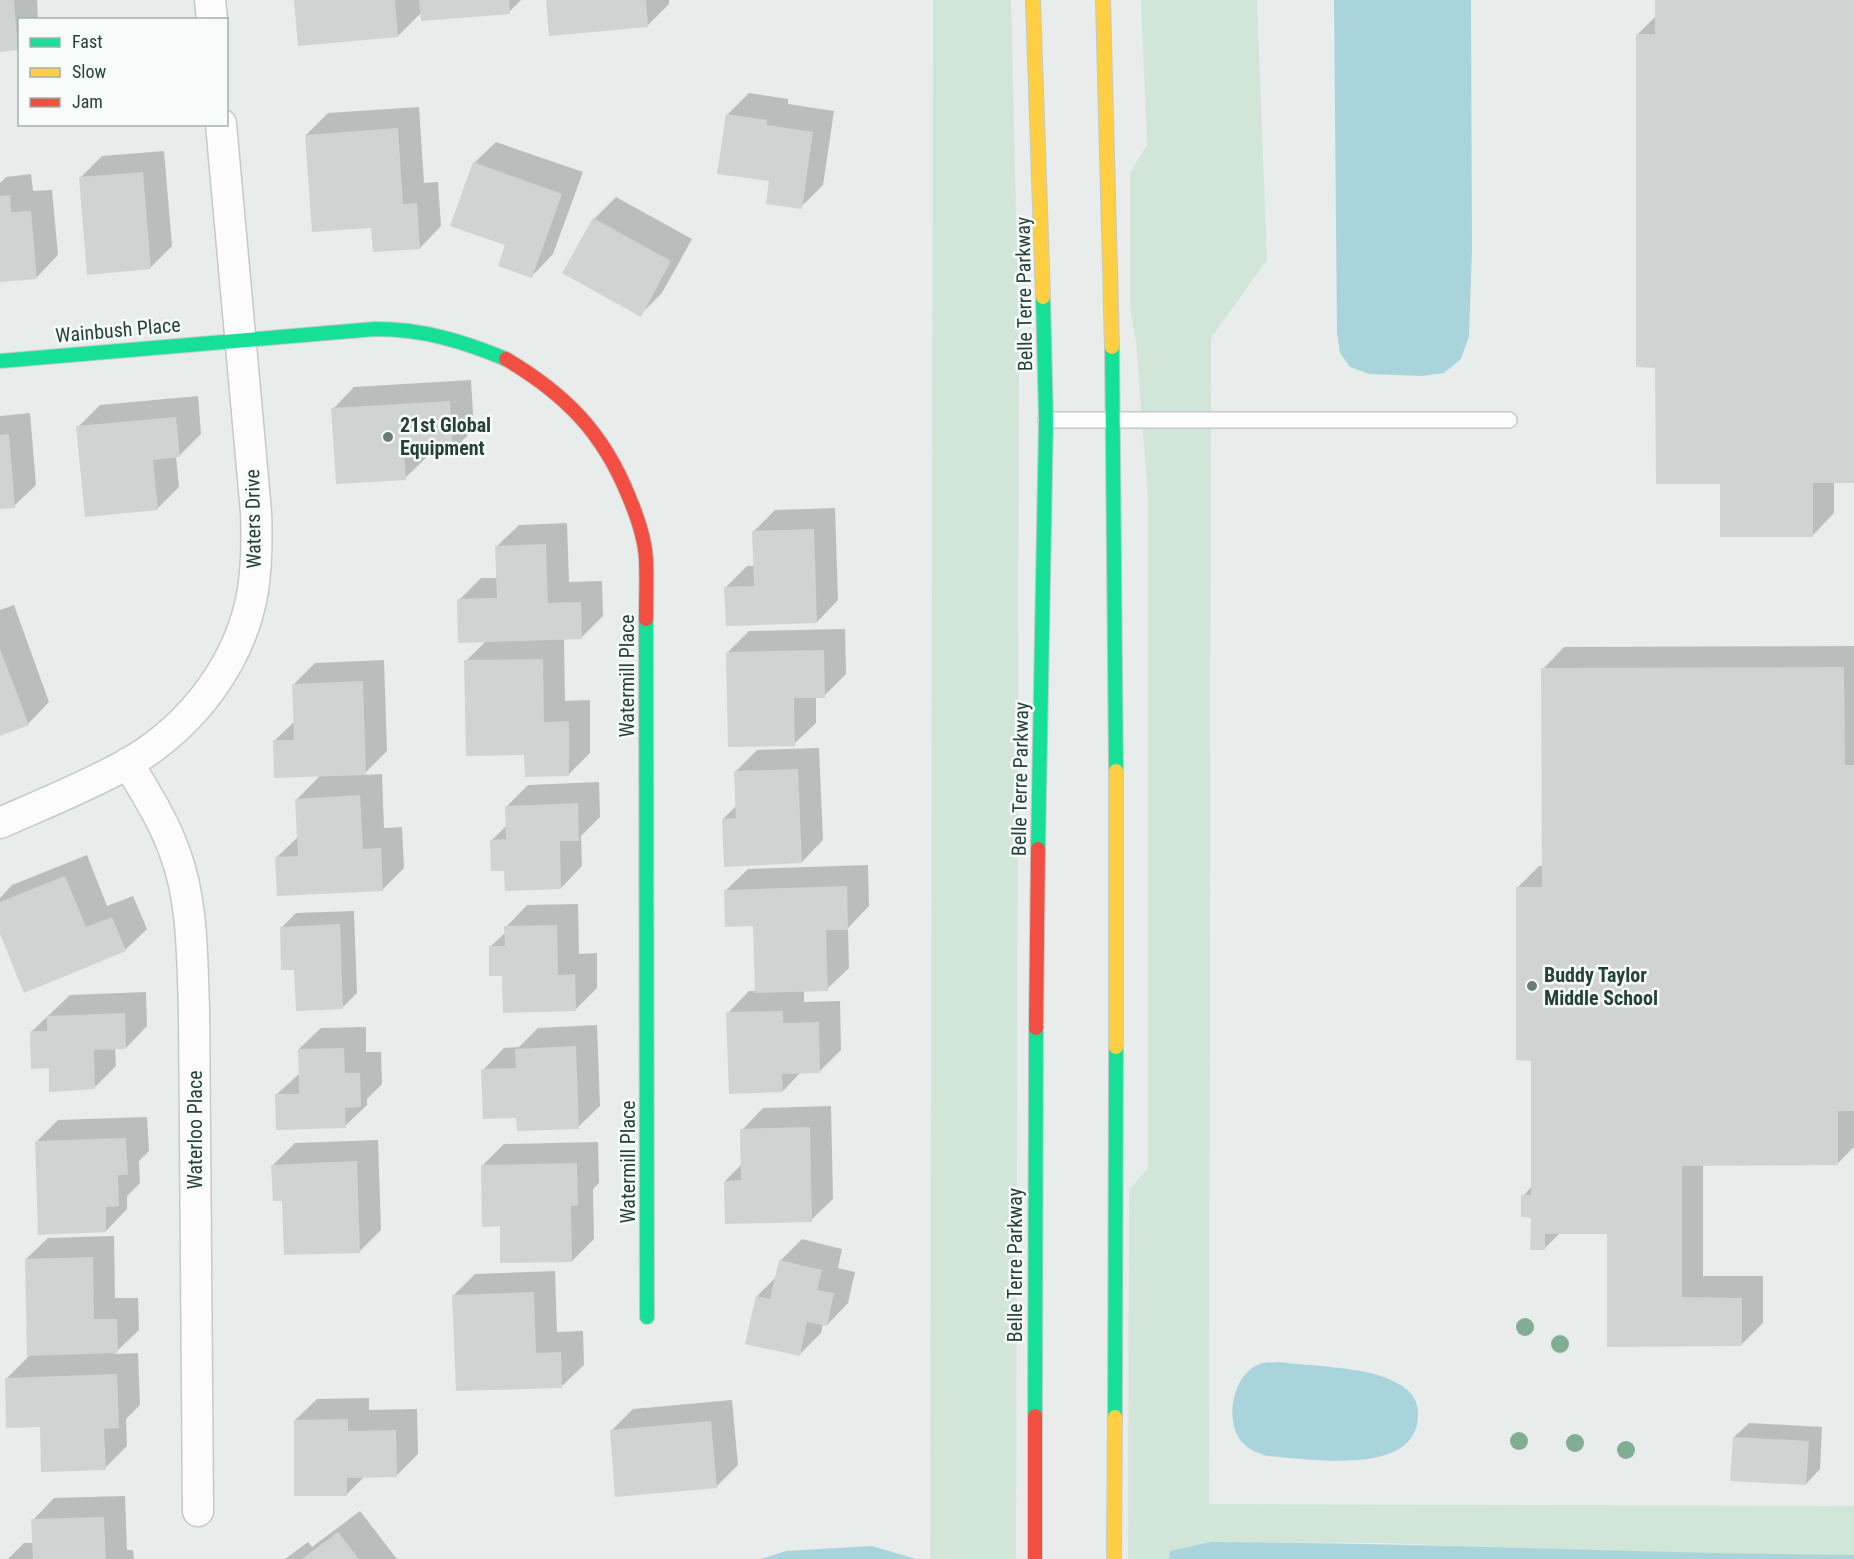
<svg xmlns="http://www.w3.org/2000/svg" width="1854" height="1559" font-family="'Roboto Condensed',sans-serif">
<style>
.green{fill:#d1e6d8}
.water{fill:#a9d4db}
.shadow{fill:#0003}
.building{fill:#cfd4d2}
.lines{fill:none;stroke-linecap:round;stroke-linejoin:round}
.lane-casing{stroke:#c5cac8;stroke-width:18}
.street-casing{stroke:#c5cac8;stroke-width:33}
.fast-casing{stroke:#c3cbc8;stroke-width:16}
.slow-casing{stroke:#c3cbc8;stroke-width:16}
.jam-casing{stroke:#c3cbc8;stroke-width:16}
.lane{stroke:#fcfcfc;stroke-width:15}
.street{stroke:#fcfcfc;stroke-width:30}
.fast{stroke:#16e098;stroke-width:14}
.slow{stroke:#ffcf43;stroke-width:14}
.jam{stroke:#f24e42;stroke-width:14}
.tree{fill:#81ae93}
.poi-dot{fill:#697e78;stroke:#f7fbf9;stroke-width:2}
.labels{text-anchor:middle;stroke-width:5;stroke-linejoin:round;paint-order:stroke}
.street-label{font-size:20px;fill:#24423a;stroke:#f7fbf9}
.poi-label{font-size:20px;font-weight:bold;fill:#24423a;stroke:#f7fbf9;text-anchor:start}
</style>
<rect width="100%" height="100%" fill="#e8edeb"/>
<!-- green -->
<path class="green" d="M933 0H1011L1019 334 1016 1559H930Z
M1141 0H1257L1267 260 1211 338 1209 1504 1854 1506V1555L1693 1554 1383 1543 1211 1542 1169 1559H1128L1129 1190 1148 1168V498L1136 342 1130 308V173L1147 145Z"/>
<!-- water -->
<path class="water" d="M1334 0H1471L1472 249 1469 336 1461 359 1444 373 1422 376 1369 374 1350 367 1340 353 1337 333Z
M1279 1362C1310 1366 1365 1367 1391 1380 1408 1388 1419 1397 1418 1417 1415 1478 1307 1458 1267 1456 1258 1453 1249 1450 1242 1442 1224 1422 1232 1374 1260 1364 1265 1362 1273 1363 1279 1362Z
M1211 1542C1425 1543 1640 1553 1854 1555V1559H1169L1170 1551Z
M872 1546 916 1559H761L786 1551Z"/>
<!-- shadow -->
<path class="shadow" d="M0 0H37L38 20H20V47L17 49 0 50Z
M296 0H521L509 12H422L398 36Z
M547 0H669V4L647 26Z
M1657 0H1854V482H1834V513L1813 535 1721 482 1657 366 1637 35 1657 15Z
M749 93 788 99V104L834 111 823 185 801 207 771 180 727 115Z
M419 107 424 183 438 182 441 226 420 248 372 226 306 135 328 113Z
M496 142 583 172 553 254 532 276 507 244 474 163Z
M164 151 172 246 150 268 81 177 102 156Z
M31 174 33 191 52 190 58 255 37 277 0 281V183L6 177Z
M616 197 692 239 662 293 640 315 594 219Z
M471 380 474 429 452 451 426 453 427 457 405 478 333 409 354 387Z
M198 396 201 434 179 456H176L179 487 157 509 78 427 100 405Z
M30 413 36 485 14 506 0 508V416Z
M835 508 838 600 817 622 725 588 747 566H754L753 532 775 510Z
M567 523 569 582 602 581 603 616 581 638H564L565 701 590 700V753L569 774 525 753 466 661 486 641 459 600 481 578H498L497 546 519 525Z
M14 605 49 702 28 724 0 734V610Z
M845 629 846 674 824 696H816V723L794 744 727 653 749 631Z
M1854 646V1147L1837 1164H1703V1276H1763V1323L1742 1344 1609 1345V1233H1560L1544 1249 1523 1196 1532 1186V1059L1517 888 1539 866H1543V669L1564 647Z
M384 660 387 751 363 775 382 774 384 828 402 827 404 868 382 890 277 857 299 836 297 799 321 775 274 741 295 721 294 684 315 663Z
M819 748 823 840 802 862 723 819 737 805 735 772 757 750Z
M599 782 600 817 581 836 582 866 561 888 506 869 492 840 507 825V806L528 785Z
M87 855 107 906 133 896 147 929 125 950 0 930V898L12 885Z
M868 865 869 906 848 928 849 968 827 989 804 990V1002L840 1001 841 1050 820 1071 801 1072 783 1091 728 1013 749 991H757L754 924 726 890 748 869Z
M578 904 579 954 597 953V988L575 1010 504 974 490 947 506 932V927L527 905Z
M354 911 357 993 342 1008 296 968 281 928 296 913Z
M146 992 147 1026 126 1048H115L116 1066 94 1088 31 1032 70 995Z
M597 1025 600 1106 578 1127 518 1117 483 1070 504 1048 519 1047 538 1028Z
M366 1027V1052H381L382 1084 367 1099V1105L345 1126 276 1095 300 1073 299 1049 321 1028Z
M831 1106 833 1199 811 1220 725 1181 742 1164V1130L763 1108Z
M147 1117 149 1151 139 1161 140 1183 127 1196V1209L106 1231 36 1142 58 1120Z
M378 1140 381 1230 360 1251 283 1199 273 1165 295 1143Z
M598 1142 599 1183 593 1189 594 1239 572 1261 482 1166 504 1144Z
M114 1236 115 1298H138L139 1330 114 1354 138 1353 140 1405 126 1419 127 1446 105 1468 41 1425 6 1379 29 1356 26 1259 48 1238Z
M802 1239 842 1249 838 1268 855 1272 848 1303 827 1325 823 1324 821 1333 799 1355 757 1296 777 1276 780 1261Z
M555 1271 557 1332 583 1331 584 1365 562 1386 453 1296 475 1274Z
M369 1398V1410L417 1409 418 1454 396 1476H365L347 1494 295 1420 317 1399Z
M732 1400 738 1465 716 1487 611 1431 633 1409Z
M1749 1423 1822 1427 1820 1469 1806 1484 1734 1437Z
M125 1496 127 1550H133L134 1559H8L24 1543H34L33 1520 54 1498Z
M360 1511 397 1559H285L308 1542 312 1547Z"/>
<!-- building -->
<path class="building" d="M0 0H14L18 50 0 52Z
M294 0H395L398 37 298 46Z
M419 0H509L510 14 421 21Z
M546 0H646L648 27 549 36Z
M1655 0H1854V483H1813V537H1720V484H1656L1655 368 1636 367V34H1655Z
M726 114 767 120V125L813 132 802 209 766 204 769 181 717 174Z
M398 128 403 204 417 203 420 249 373 252 371 228 312 232 305 135Z
M473 162 562 194 532 278 498 266 505 245 450 226Z
M143 172 151 269 87 275 79 177Z
M10 195 11 212 31 211 37 279 0 282V196Z
M593 218 671 261 641 317 562 273Z
M450 401 453 452 404 455 406 480 336 484 331 408Z
M176 417 180 457 153 460 158 510 85 517 76 426Z
M9 434 15 508 0 509V435Z
M814 529 817 623 726 626 724 587 754 586 752 531Z
M546 544 548 603 581 602 582 639 458 643 457 599 497 598 495 546Z
M0 649 29 725 0 736Z
M824 650 825 698H794L795 746 728 747 726 652Z
M543 659 544 722 569 721V776L525 777 524 755 466 756 464 660Z
M1844 667 1845 765H1854V1111H1838V1165L1682 1166V1297L1742 1298V1346L1607 1347V1234H1545V1250H1530L1531 1218 1521 1217V1195H1531V1061L1516 1060V887H1542L1541 668Z
M363 681 366 775 274 778 273 740H294L292 684Z
M798 769 802 863 724 867 722 819 736 818 734 771Z
M360 795 363 849 381 848 383 891 277 896 275 857 298 856 295 799Z
M578 803 579 841H560L561 889 505 891 504 871H491L490 840 506 839 505 806Z
M65 876 86 927 112 917 126 951 24 993 0 934V902Z
M847 886 848 930H826L828 991 755 993 753 926 725 927 724 890Z
M340 924 343 1009 296 1011 294 970H281L280 927Z
M557 925 558 975 575 974 576 1011 503 1013 502 976H489V946H505L504 926Z
M783 1011V1023L819 1022 820 1073 782 1074 783 1092 729 1094 726 1012Z
M125 1013 126 1049 94 1050 95 1089 49 1092V1068L31 1069 30 1031H47V1016Z
M576 1046 579 1129 517 1131 516 1118 483 1119 481 1069 516 1068 515 1049Z
M344 1048 345 1073H360L361 1107 345 1108 346 1128 276 1130 275 1094H299L298 1049Z
M810 1127 812 1222 725 1224 724 1181 741 1180 740 1129Z
M126 1138 128 1175H118L119 1206 106 1207V1232L38 1235 35 1141Z
M357 1161 360 1253 284 1255 282 1201H273L271 1165Z
M577 1163 578 1206H571L572 1262 500 1263V1226L482 1227 481 1165Z
M93 1257 94 1319H117L118 1353 27 1356 25 1259Z
M779 1260 822 1270 817 1290 834 1293 827 1326 807 1322 800 1356 745 1344 756 1296 770 1299Z
M534 1292 536 1353 561 1352 562 1388 456 1391 452 1295Z
M117 1374 119 1428 104 1429 106 1470 41 1472 40 1427 6 1428 5 1378Z
M348 1419V1431L396 1430 397 1477 347 1478V1496H294V1420Z
M711 1421 717 1488 615 1497 610 1430Z
M1733 1437 1809 1441 1806 1485 1730 1481Z
M104 1517 106 1559H33L31 1519Z
M338 1532 359 1559H302Z"/>
<g class="lines">
<!-- lane casing -->
<g class="lane-casing">
<path id="lane" d="M1046 420H1509"/>
</g>
<!-- street casing -->
<g class="street-casing">
<path id="street" d="M210 0 212 20
M128 763C145 792 164 821 175 853 193 901 192 957 194 1008L198 1511
M0 823C43 804 88 786 129 763 192 726 241 663 253 590 257 564 257 538 256 512L221 124"/>
</g>
<!-- fast casing -->
<g class="fast-casing">
<path id="fast" d="M1112 347 1116 771
M0 361 375 329C423 329 462 341 506 359
M646 619 647 1317
M1038 849 1046 420 1043 297
M1035 1416 1036 1028
M1115 1417 1116 1047"/>
</g>
<!-- slow casing -->
<g class="slow-casing">
<path id="slow" d="M1033 0 1043 297
M1103 0 1112 347
M1116 1047V771
M1114 1559 1115 1417"/>
</g>
<!-- jam casing -->
<g class="jam-casing">
<path id="jam" d="M506 359C565 394 603 432 629 497 637 516 645 539 646 559 647 579 646 599 646 619
M1036 1028 1038 849
M1035 1559V1416"/>
</g>
<!-- lane -->
<use href="#lane" class="lane"/>
<!-- street -->
<use href="#street" class="street"/>
<!-- fast -->
<use href="#fast" class="fast"/>
<!-- slow -->
<use href="#slow" class="slow"/>
<!-- jam -->
<use href="#jam" class="jam"/>
</g>
<!-- trees -->
<g class="tree">
<circle cx="1525" cy="1327" r="9"/>
<circle cx="1560" cy="1344" r="9"/>
<circle cx="1519" cy="1441" r="9"/>
<circle cx="1575" cy="1443" r="9"/>
<circle cx="1626" cy="1450" r="9"/>
</g>
<!-- markers -->
<g class="poi-dot">
<circle cx="388" cy="437" r="6"/>
<circle cx="1532" cy="986" r="6"/>
</g>
<g class="labels">
<!-- street labels -->
<g class="street-label">
<text transform="translate(1024 294) rotate(-91)" y="7">Belle Terre Parkway</text>
<text transform="translate(118 330) rotate(-5)" y="7">Wainbush Place</text>
<text transform="translate(253 519) rotate(-91)" y="7">Waters Drive</text>
<text transform="translate(627 676) rotate(-90)" y="7">Watermill Place</text>
<text transform="translate(1020 779) rotate(-89)" y="7">Belle Terre Parkway</text>
<text transform="translate(195 1130) rotate(-90)" y="7">Waterloo Place</text>
<text transform="translate(628 1162) rotate(-90)" y="7">Watermill Place</text>
<text transform="translate(1015 1265) rotate(-90)" y="7">Belle Terre Parkway</text>
</g>
<!-- poi labels -->
<g class="poi-label">
<text x="400" y="432">21st Global<tspan x="400" dy="23">Equipment</tspan></text>
<text x="1544" y="982">Buddy Taylor<tspan x="1544" dy="23">Middle School</tspan></text>
</g>
</g>
<!-- legend -->
<rect x="18" y="18" width="210" height="108" fill="#f7fbf9" stroke="#a3b1ad" stroke-width="1.5"/>
<rect x="30" y="38" width="30" height="9" fill="#16e098" stroke="#a3b1ad" stroke-width="1.5"/>
<text x="72" y="48" font-size="18" fill="#24423a">Fast</text>
<rect x="30" y="68" width="30" height="9" fill="#ffcf43" stroke="#a3b1ad" stroke-width="1.5"/>
<text x="72" y="78" font-size="18" fill="#24423a">Slow</text>
<rect x="30" y="98" width="30" height="9" fill="#f24e42" stroke="#a3b1ad" stroke-width="1.5"/>
<text x="72" y="108" font-size="18" fill="#24423a">Jam</text>
</svg>
